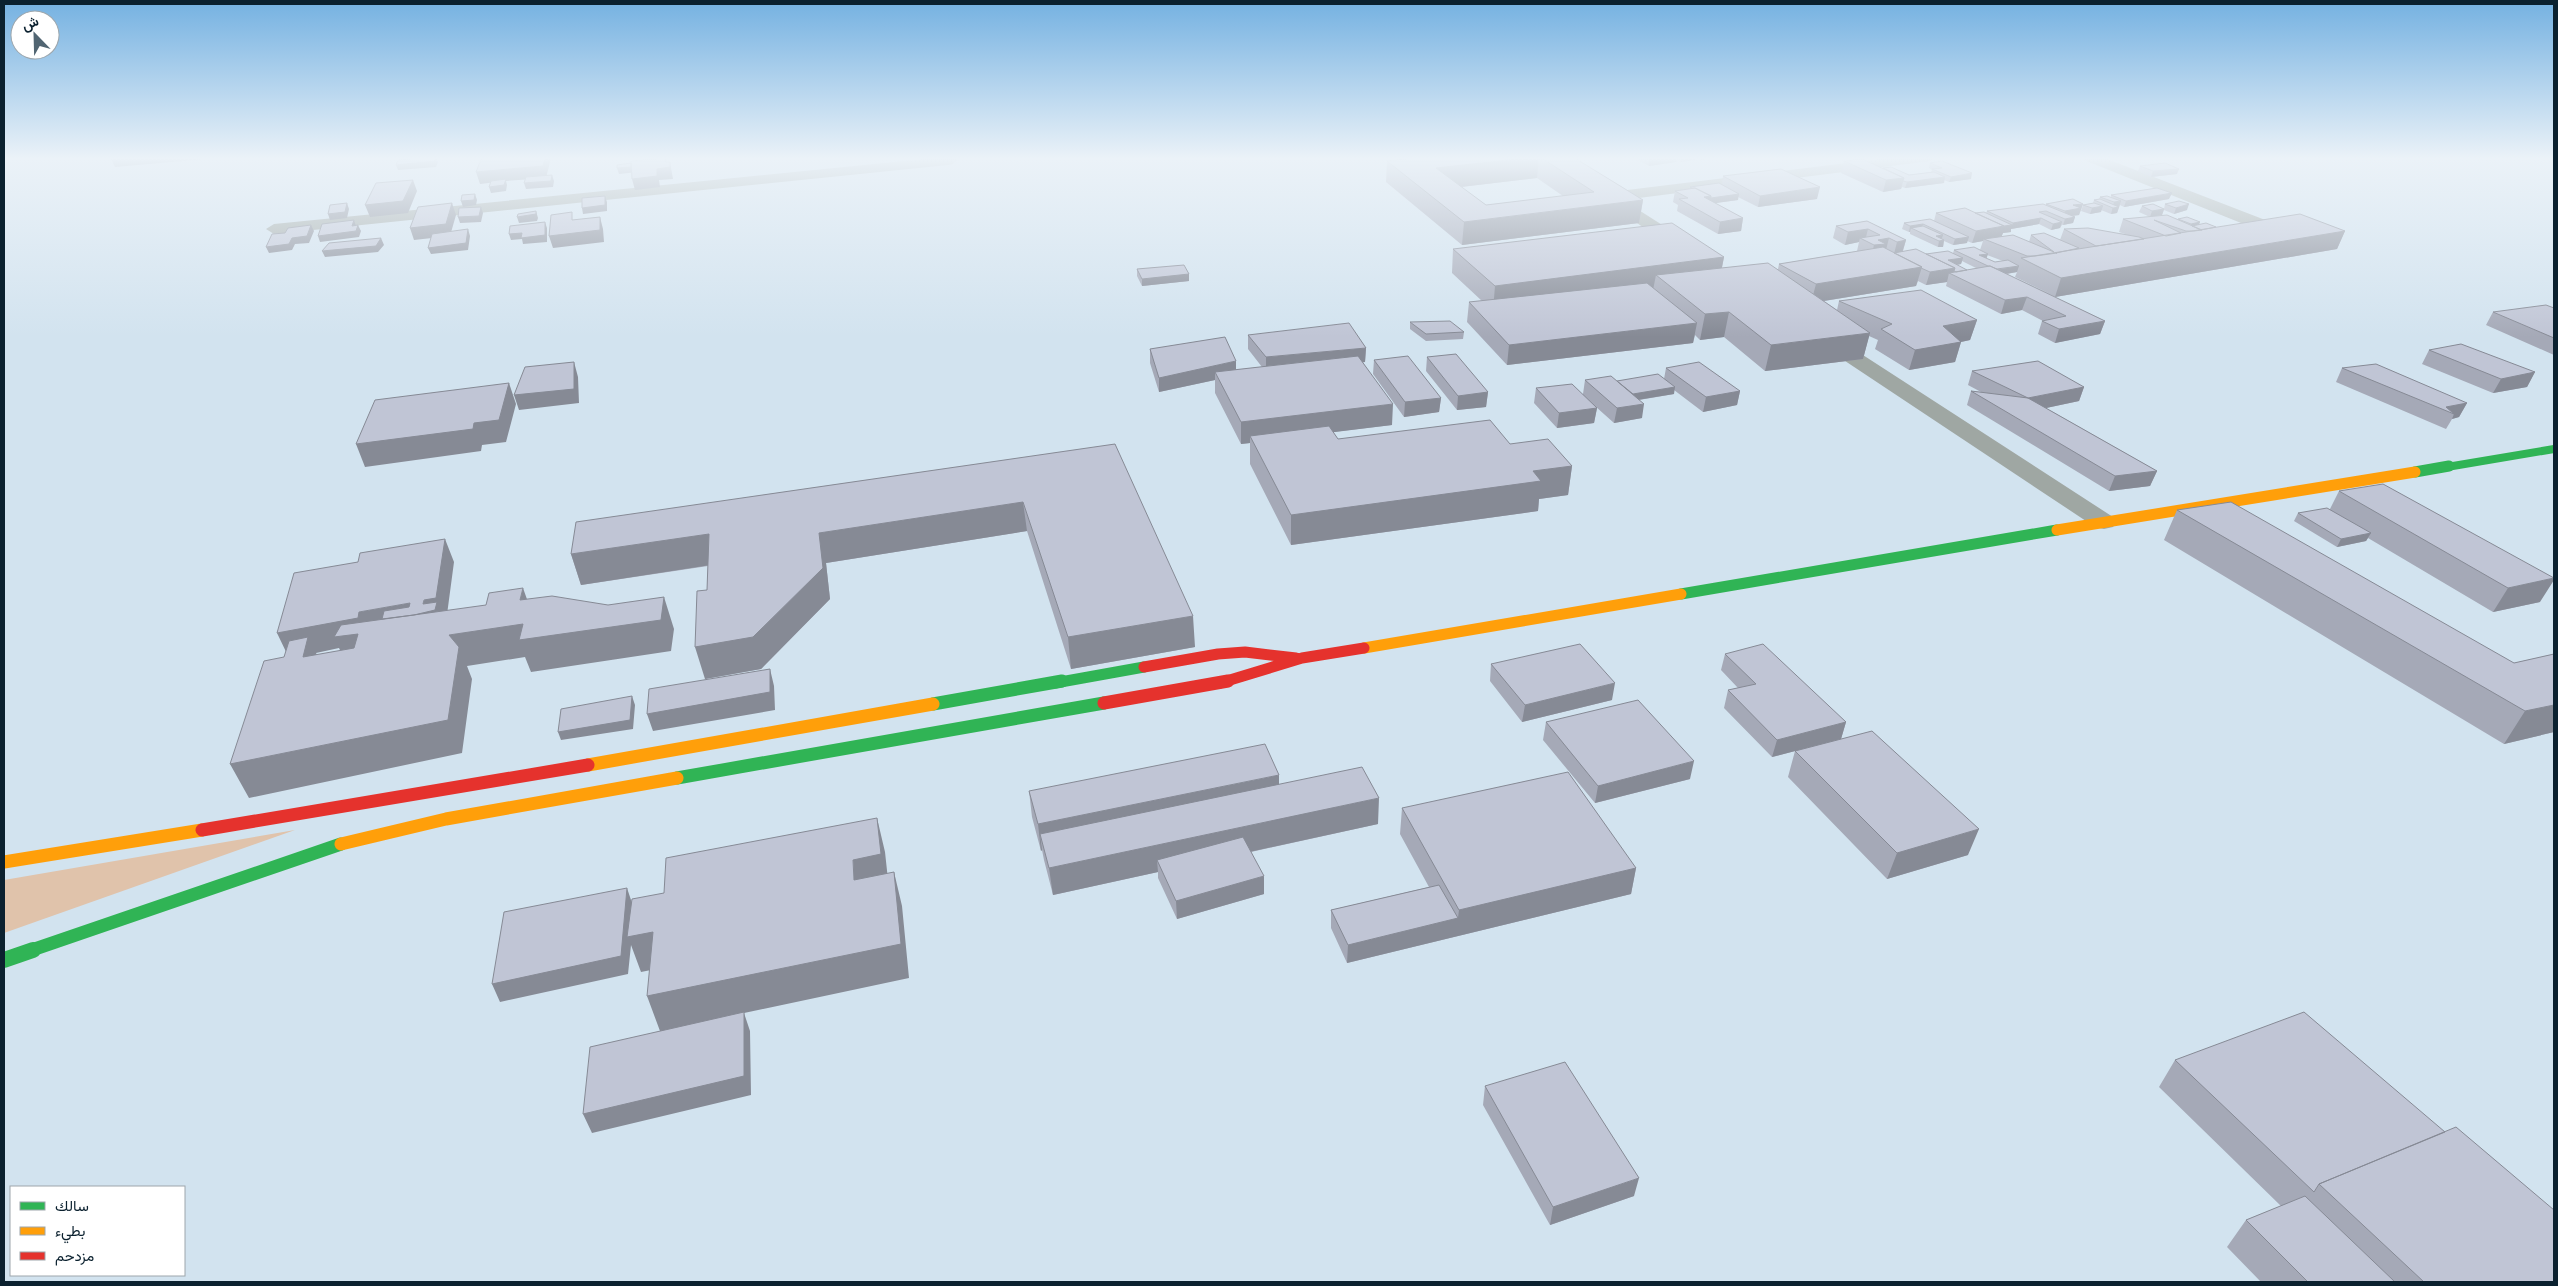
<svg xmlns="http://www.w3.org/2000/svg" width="2558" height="1286" font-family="Manrope,Vazirmatn,sans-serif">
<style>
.green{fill:#e0c3ab}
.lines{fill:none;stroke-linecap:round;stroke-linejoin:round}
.street{fill:#9fa7a3;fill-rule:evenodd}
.fast-far3{stroke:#30b455;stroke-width:8}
.fast-far2{stroke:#30b455;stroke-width:11}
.fast-far1{stroke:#30b455;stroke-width:13}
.fast{stroke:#30b455;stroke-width:16}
.slow-far1{stroke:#ff9f0a;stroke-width:11}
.slow{stroke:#ff9f0a;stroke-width:13}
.jam-far1{stroke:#e5322d;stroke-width:11}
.jam{stroke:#e5322d;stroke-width:13}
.wall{fill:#a5a9b7;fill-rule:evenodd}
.shaded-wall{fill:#868a95}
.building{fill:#c0c5d5;stroke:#868a95}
</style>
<rect width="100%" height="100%" fill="#d2e3ef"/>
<!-- green -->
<path class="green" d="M295 830 4 933V880Z"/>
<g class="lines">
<!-- street -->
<path class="street" d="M944 157H959L953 164 948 165 274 234 266 229 274 224Z
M1539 157H1556L1611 192 1895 157H1937L1930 161 1623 200 1689 242 1692 246 1689 250H1677Z
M2082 157H2102L2273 223 2275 227 2267 232 2261 231 2084 160Z
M1825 333 1832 335 2113 517 2116 522 2113 527 2104 529 2095 527 1818 343 1815 339 1818 335Z"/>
<!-- fast-far3 -->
<path class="fast-far3" d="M2441 468 2554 449"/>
<!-- fast-far2 -->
<path class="fast-far2" d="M2415 472 2449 466
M1681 594 2057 530
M1055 683 1144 667"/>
<!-- fast-far1 -->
<path class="fast-far1" d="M933 704 1062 681
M677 778 1104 703
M29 951 341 844"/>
<!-- fast -->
<path class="fast" d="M4 960 33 950"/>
<!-- slow-far1 -->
<path class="slow-far1" d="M2057 530 2415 472
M1364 648 1681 594"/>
<!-- slow -->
<path class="slow" d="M588 765 933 704
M341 844 446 819 677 778
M4 862 202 830"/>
<!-- jam-far1 -->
<path class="jam-far1" d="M1144 667 1218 654 1245 652 1296 658
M1220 683 1302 658 1364 648"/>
<!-- jam -->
<path class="jam" d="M1104 703 1228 681
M202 830 588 765"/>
</g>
<!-- wall -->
<path class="wall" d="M1424 157H1573L1643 200 1639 223 1462 245 1386 182 1387 161ZM1537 178 1563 196 1486 205 1461 187Z
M1632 157H1720L1701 160 1696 157 1695 160 1681 162 1677 160 1676 162 1649 166Z
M1844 161 1883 168 1909 175 1931 172 1932 170 1929 168 1930 163 1971 179 1949 182 1944 180V183L1905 188 1902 187 1901 189 1883 192 1841 173Z
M2140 166 2177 174 2151 177 2138 171Z
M1723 176 1817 199 1758 207 1738 197V200L1715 203 1743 218 1741 231 1718 234 1677 211 1678 205 1673 202 1675 191 1689 189 1690 187 1722 184Z
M2111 195 2169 199 2124 207 2120 205 2117 213 2111 214 2101 210V212L2090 214 2081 211 2083 205 2093 203 2094 200 2099 199 2100 197H2111Z
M2046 204H2083L2079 215 2072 216 2075 217 2073 223 2062 225 2060 228 2051 230 2039 224 2011 229V232L2003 233 2001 237 2029 242 2031 235 2060 240 2064 229 2125 234 2119 232 2123 219 2150 217 2139 212 2142 206 2164 209 2165 204 2187 210 2174 214 2164 210 2162 215 2150 217 2178 219 2216 228 2345 231 2337 249 2055 297 2105 321 2100 334 2055 343 2038 334 2042 321H2043L2022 310 2001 314 1946 286 1947 282 1926 285 1918 281 1916 286 1824 301 1837 310 1839 301 1977 320 1970 340 1961 342 1955 362 1909 370 1875 349 1878 340 1869 336 1863 359 1765 371 1724 337 1700 340 1695 335 1693 343 1507 365 1467 322 1469 302 1482 301 1452 273 1453 249 1724 257 1722 268 1778 269 1779 264 1858 251H1857L1859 242 1845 245 1833 238 1836 226 1867 221 1906 240 1903 251 1926 254 1953 253 1954 250H1980L1983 241 1972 243 1967 241V243L1953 245 1944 241 1943 247H1938L1910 234V232H1909L1902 229 1904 223 1934 221 1936 213H1986L1987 211 2046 205ZM1987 255 2003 261 1995 262 1986 258ZM1962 261 1976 268 1967 270 1957 265 1961 264ZM2017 272 2015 277 2052 295 2007 274Z
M1137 269 1189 274V281L1142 286 1137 276Z
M2554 308V355L2486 325 2493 312Z
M1410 322 1464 332 1463 339 1426 341 1410 329Z
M1248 335 1366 348 1365 362H1363L1392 425 1333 432 1338 439 1510 444 1572 466 1568 495 1539 499 1538 511 1291 545 1250 464V443L1241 444 1215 393V380L1159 392 1150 363V349L1236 370 1262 367 1248 349Z
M2429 350 2535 372 2527 387 2493 393 2422 364Z
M1427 357 1488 392 1486 407 1457 410 1426 371Z
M1374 360 1441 398 1439 412 1404 417 1373 374Z
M1666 368 1740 391 1737 405 1703 412 1674 390V394L1639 400 1642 418 1614 423 1586 398 1597 408 1594 423 1557 428 1534 403 1536 388 1583 394 1585 380 1617 381 1664 379Z
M2342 368 2467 403 2459 417 2452 419 2446 429 2336 382Z
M1972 371 2084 387 2079 401 2046 408 2157 471 2150 486 2109 491 1967 405 1971 391 1981 392 1968 385Z
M1115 444 1195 647 1071 669 1027 531 826 563 830 599 761 669 705 679 708 566 581 585 571 554Z
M2339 491 2540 602 2493 612 2368 538 2366 541 2337 547 2294 521 2298 513 2330 509Z
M2177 510 2514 663 2554 654V732L2504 744 2164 540Z
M1725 654 1846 722 1841 739 1968 855 1887 879 1788 777 1795 751 1772 757 1724 708 1728 690 1738 688 1721 670Z
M1491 664 1612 700 1522 722 1490 681Z
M1546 722 1690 779 1595 803 1543 740Z
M1279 784 1378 824 1251 852 1264 894 1177 919 1158 878V872L1053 895 1044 860 1042 850 1041 851 1032 817 1029 791Z
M1402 808 1636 868 1631 894 1347 963 1331 928V910L1429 887 1400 834Z
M2175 1060 2445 1132 2554 1282H2261L2227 1247 2246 1220 2281 1206 2159 1087Z
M1485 1086 1634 1196 1550 1225 1483 1105Z"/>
<!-- shaded-wall -->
<path class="shaded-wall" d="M110 157H229L115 167Z
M436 157 438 162 436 167 398 170 396 165Z
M545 157H551V158L546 178 506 181 507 185 506 191 491 193 489 187 505 181 480 184 476 172Z
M1535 157H1539L1537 178 1435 190 1436 168Z
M1650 157H1677L1676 162 1649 166Z
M1682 157H1696L1695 160 1681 162Z
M1702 157H1720L1701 160Z
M665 158 668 168 670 162 673 179 659 180 660 187 635 190 632 179 657 170 619 174 617 168Z
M2179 169 2177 174 2151 177 2153 171Z
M1972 173 1971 179 1949 182 1951 177Z
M552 175 554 181 553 187 526 189 524 183Z
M1945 177 1944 183 1905 188 1907 182Z
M1904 178 1901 189 1883 192 1886 180Z
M413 180 417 191 408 213 370 217 365 205Z
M1820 187 1817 199 1758 207 1760 196Z
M2172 193 2169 199 2124 207 2126 201Z
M475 194 477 200 476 205 463 207 461 201Z
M1739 194 1738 200 1709 204 1704 197Z
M605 196 607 202V211L583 214 582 208Z
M1643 200 1639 223 1462 245 1464 222Z
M2121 201 2117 213 2111 214 2114 202Z
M347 203 349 209 347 218 330 220 328 214Z
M452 203 456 215 450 236 414 240 410 228Z
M2083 204 2079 215 2063 217 2065 211 2073 205Z
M2189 204 2187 210 2174 214 2176 208Z
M2103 206 2101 212 2090 214 2092 208Z
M481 207 483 213 481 222 460 223 458 217Z
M2164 209 2162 215 2150 217 2152 211Z
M536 211 538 218 537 221 519 223 517 217Z
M600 217 603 229 604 242 553 248 549 236Z
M2075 217 2073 223 2063 225 2065 219Z
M1743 218 1741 231 1718 234 1720 222Z
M2041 218 2039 224 2011 229V232L2003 233 2001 238 1984 239 1983 241 1972 243 1976 231 2012 225 2013 223Z
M354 220 356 226 358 225 361 231 359 237 320 242 318 236 352 226Z
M545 222 547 228V242L523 244 522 239 511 240 509 234Z
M2062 222 2060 228 2051 230 2053 224Z
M2200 222 2198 228 2188 230 2191 224Z
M1923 224 1921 230 1911 228 1910 232H1909L1910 226Z
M311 225 314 231 309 243 295 244 292 250 269 253 266 247 292 238Z
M468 229 470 236 468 250 431 254 428 248Z
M1868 229 1865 241 1860 238 1859 242 1845 245 1848 232Z
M2345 231 2337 249 2055 297 2061 278Z
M1943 235 1941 241 1944 240 1943 247H1938L1939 241 1936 236Z
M1969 237 1967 243 1953 245 1955 239Z
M381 238 384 245 378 252 325 257 322 251Z
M1889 238 1886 250 1871 258 1874 245 1878 240Z
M1906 240 1902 253 1894 254 1897 242Z
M1988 254 1986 260 1979 255Z
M1724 257 1719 281 1656 275 1653 290 1493 311 1495 286Z
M1963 258 1961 264 1946 267 1948 260Z
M2019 266 2017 272 1993 276 1995 270Z
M1922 267 1916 286 1811 303 1816 284Z
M1955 268 1953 274 1949 273 1947 282 1926 285 1930 272Z
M1189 274V281L1142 286V279Z
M2027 297 2022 310 2001 314 2005 300Z
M1729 312 1724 337 1700 340 1705 314Z
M1977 320 1970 340 1956 343 1961 342 1955 362 1909 370 1915 350 1943 326Z
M2105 321 2100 334 2055 343 2059 329Z
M1697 323 1693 343 1507 365 1509 345Z
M1870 333 1863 359 1765 371 1771 345Z
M1366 348 1365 362 1266 371V357Z
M1236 361V375L1215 372V380L1159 392V378Z
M574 362 578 377 579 403 519 410 514 395Z
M2535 372 2527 387 2493 393 2501 379Z
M509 383 516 404 506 442 482 445 481 451 365 467 356 444 474 423Z
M1675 387 1674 394 1631 401 1633 394Z
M2084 387 2079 401 2023 413 2028 398Z
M1740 391 1737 405 1703 412 1706 397Z
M1488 392 1486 407 1457 410 1458 396Z
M1441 398 1439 412 1404 417 1405 402Z
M2467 403 2459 417 2452 419 2454 414 2446 407Z
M1393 404 1392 425 1253 442 1250 436V443L1241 444V422Z
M1644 404 1642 418 1614 423 1617 408Z
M1597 408 1594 423 1557 428 1559 413Z
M1572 466 1568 495 1539 499 1538 511 1291 545V515L1533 471Z
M2157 471 2150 486 2109 491 2115 476Z
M1023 502 1027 531 826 563 830 599 761 669 705 679 695 647 819 533Z
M2371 533 2366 541 2337 547 2341 539Z
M709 534 717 564 581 585 571 554Z
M445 539 454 562 446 622 349 669 339 648 316 653 324 669 289 658 277 633 359 612 410 603 423 604Z
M2554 578V580L2540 602 2493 612 2508 588Z
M523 588 534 619 520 600Z
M664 597 674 629 671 651 531 672 525 657 467 666 472 679 462 753 249 798 230 764 449 635Z
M1193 616 1195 647 1071 669 1068 637Z
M770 669 774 686 775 710 653 731 647 714Z
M1615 683 1612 700 1522 722 1525 705Z
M632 696 635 705 633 729 561 740 558 732Z
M2554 705V732L2504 744 2525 711Z
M1846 722 1841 739 1772 757 1777 740Z
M1694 761 1690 779 1595 803 1598 786Z
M1279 775V800L1040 834 1042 850 1041 851 1038 824Z
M1379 798 1378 824 1162 871 1157 860 1158 872 1053 895 1049 868Z
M877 818 885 852 889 889 854 880 853 860Z
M1979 829 1968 855 1887 879 1897 853Z
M1636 868 1631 894 1347 963 1348 945 1458 918 1459 910Z
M894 872 902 906 909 978 744 1013 750 1031 751 1095 592 1133 583 1114 660 1031 647 996Z
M1264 876V894L1177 919 1176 901Z
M627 888 633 906 653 932 666 967 641 972 631 945 628 974 500 1002 492 984Z
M1639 1178 1634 1196 1550 1225 1553 1207Z"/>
<!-- building -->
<path class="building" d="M431 157H436L434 161 396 165 398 160Z
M482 157H545L543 166 476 172Z
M1424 157H1535L1436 168 1486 205 1594 192 1540 157H1573L1643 200 1464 222 1387 161Z
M665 158 666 162H670V167L657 169V176L632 179 631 161Z
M1862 159 1904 178 1886 180 1844 161Z
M1942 161 1972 173 1951 177 1932 169 1942 168 1930 163Z
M631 163V167L617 168V165Z
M2165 163 2179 169 2153 171 2140 166Z
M1891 167 1909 175 1934 172 1945 177 1907 182 1903 181 1904 178 1883 168Z
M1781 169 1820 187 1760 196 1723 176Z
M552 175 551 181 524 183 526 177Z
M506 179 504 185 489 187 491 181Z
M413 180 403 201 365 205 376 183Z
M1719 183 1739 194 1711 198V196L1695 188H1692L1690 187Z
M1695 188 1711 196 1704 197 1743 218 1720 222 1679 199 1688 198 1675 191Z
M2157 188 2172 193 2126 201 2111 195Z
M475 194 474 200 461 201 462 195Z
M605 196V205L582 208V198Z
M2107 196 2121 201 2114 202 2100 197Z
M2073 199 2083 204 2073 205 2081 208 2065 211 2046 204Z
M2100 199 2119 207 2113 208 2094 200Z
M2179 201 2189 204 2176 208 2165 204Z
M347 203 345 212 328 214 330 205Z
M452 203 446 224 410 228 418 207Z
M2094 203 2103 206 2092 208 2083 205Z
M2043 204 2075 217 2065 219 2046 211 2039 212 2062 222 2053 224 2041 218 2013 223 1987 211Z
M2153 204 2164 209 2152 211 2142 206Z
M481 207 479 216 458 217 459 208Z
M1965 208 2004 226 1976 231 1936 213Z
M536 211V214L517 217 518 214Z
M572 212V220L600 217V230L549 236 551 215Z
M1984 212 2012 225 2004 226 1975 213Z
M2300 214 2345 231 2061 278 2021 258Z
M2167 215 2202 230 2194 231H2186L2154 220 2181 233 2166 236 2123 219Z
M2187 217 2200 222 2191 224 2178 219Z
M1930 219 1969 237 1955 239 1923 224 1910 226 1904 223Z
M354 220 352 226 358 225 356 231 318 236 322 224Z
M1867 221 1906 240 1897 242 1889 238 1878 240 1886 244 1874 245 1860 238 1880 235 1868 229 1848 232 1836 226Z
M545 222V235L521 238 522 233 509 234 510 226Z
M1672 223 1724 257 1495 286 1453 249Z
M2206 223 2216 227 2201 230 2192 226Z
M311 225 307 236 292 238 289 244 266 247 272 234 285 233 288 228Z
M1923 226 1943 235 1936 236 1944 240 1939 241 1911 228Z
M2088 228 2139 237 2144 239 2096 246 2064 229Z
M468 229 466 243 428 248 432 234Z
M2044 233 2079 248 2056 253H2057L2035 256H2027L1984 239 2013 235 2054 252 2031 235Z
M381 238 376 246 322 251 329 243Z
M1883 247 1922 267 1816 284 1779 264Z
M1974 247 1988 254 1979 255 1995 262 2008 260 2019 266 1997 269 1990 266H1988L1954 250Z
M1916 249 1955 268 1930 272 1921 268 1922 267 1894 253Z
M1948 251 1963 258 1948 260 1967 270 1956 272 1954 271 1955 268 1926 254Z
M1768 263 1870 333 1771 345 1729 312 1705 314 1656 275Z
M1184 265 1189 274 1142 279 1137 269Z
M1990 266 2105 321 2059 329 2042 321 2066 316 2027 297 2005 300 1949 273Z
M1647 283 1697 323 1509 345 1469 302Z
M1921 290 1977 320 1943 326 1961 342 1915 350 1881 329 1892 324 1839 301Z
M2546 305 2554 308V338L2493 312Z
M1450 321 1464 332 1426 334 1410 322Z
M1349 323 1366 348 1266 357 1248 335Z
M1225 337 1236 361 1159 378 1150 349Z
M2461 344 2535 372 2501 379 2429 350Z
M1456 354 1488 392 1458 396 1427 357Z
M1358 356 1393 404 1241 422 1215 372Z
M1408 356 1441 398 1405 402 1374 360Z
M2038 361 2084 387 2028 398 1972 371Z
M574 362V389L514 395 525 367Z
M1699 362 1740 391 1706 397 1666 368Z
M2376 364 2467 403 2446 407 2454 414 2342 368Z
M1658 374 1675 387 1633 394 1617 381Z
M1611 376 1644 404 1617 408 1585 380Z
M509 383 499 420 474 423 473 429 356 444 375 400Z
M1572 384 1597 408 1559 413 1536 388Z
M1971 391 2028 398 2157 471 2115 476Z
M1490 420 1510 444 1548 439 1572 466 1533 471 1541 481 1291 515 1250 436 1329 426 1338 439Z
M1115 444 1193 616 1068 637 1023 502 819 533 823 568 753 637 695 647 697 591 707 590 709 534 571 554 576 522Z
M2383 484 2554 578 2508 588 2339 491Z
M2231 502 2514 663 2554 654V705L2525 711 2177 510Z
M2327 508 2371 533 2341 539 2298 513Z
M445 539 436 598 424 600 423 604 437 602 435 610 414 615 382 619 384 611 409 607 410 603 359 612 358 618 277 633 294 573 358 562 360 553Z
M523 588 520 600 552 596 608 605 664 597 661 620 519 640 523 624 449 635 459 647 448 720 230 764 264 661 284 657 289 641 308 637 303 657 354 648 358 634 334 637 341 625 486 605 489 593Z
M1580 644 1615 683 1525 705 1491 664Z
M1763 644 1846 722 1777 740 1728 690 1756 684 1725 654Z
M770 669V692L647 714 649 689Z
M632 696 630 720 558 732 561 709Z
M1638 700 1694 761 1598 786 1546 722Z
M1872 731 1979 829 1897 853 1795 751Z
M1265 744 1279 775 1038 824 1029 791Z
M1362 767 1379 798 1049 868 1040 834Z
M1568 772 1636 868 1459 910 1402 808Z
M877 818 881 854 853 860 854 880 894 872 901 944 647 996 653 932 627 937 632 899 664 893 666 858Z
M1243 837 1264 876 1176 901 1157 860Z
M1439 885 1458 918 1348 945 1331 910Z
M627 888 621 956 492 984 504 912Z
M744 1012V1076L583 1114 590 1047Z
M2304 1012 2445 1132 2319 1184 2314 1192 2175 1060Z
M1565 1062 1639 1178 1553 1207 1485 1086Z
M2456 1127 2554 1210V1282H2424L2319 1184Z
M2305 1196 2395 1282H2308L2246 1220Z"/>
<!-- sky -->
<linearGradient id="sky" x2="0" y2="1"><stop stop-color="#74b1e1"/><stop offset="0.47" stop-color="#ebf2f8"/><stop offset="1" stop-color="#ebf2f8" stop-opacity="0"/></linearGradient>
<rect width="2558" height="337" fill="url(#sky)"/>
<!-- border -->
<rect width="2558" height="1286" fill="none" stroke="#0b212f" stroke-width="10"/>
<!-- legend -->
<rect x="10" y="1186" width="175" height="90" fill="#ffffff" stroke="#9da6ac"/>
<rect x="20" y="1202" width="25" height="8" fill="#30b455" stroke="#9da6ac"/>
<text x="55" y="1211" font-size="15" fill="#0b212f">سالك</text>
<rect x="20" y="1227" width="25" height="8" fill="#ff9f0a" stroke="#9da6ac"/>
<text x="55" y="1236" font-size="15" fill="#0b212f">بطيء</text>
<rect x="20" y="1252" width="25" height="8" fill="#e5322d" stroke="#9da6ac"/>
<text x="55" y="1261" font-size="15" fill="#0b212f">مزدحم</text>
<!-- north arrow -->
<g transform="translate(35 35) rotate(337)"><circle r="24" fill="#ffffff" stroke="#9da6ac"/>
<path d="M0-4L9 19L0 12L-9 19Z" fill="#516572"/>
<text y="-8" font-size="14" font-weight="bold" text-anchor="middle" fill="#0b212f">ش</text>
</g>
</svg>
